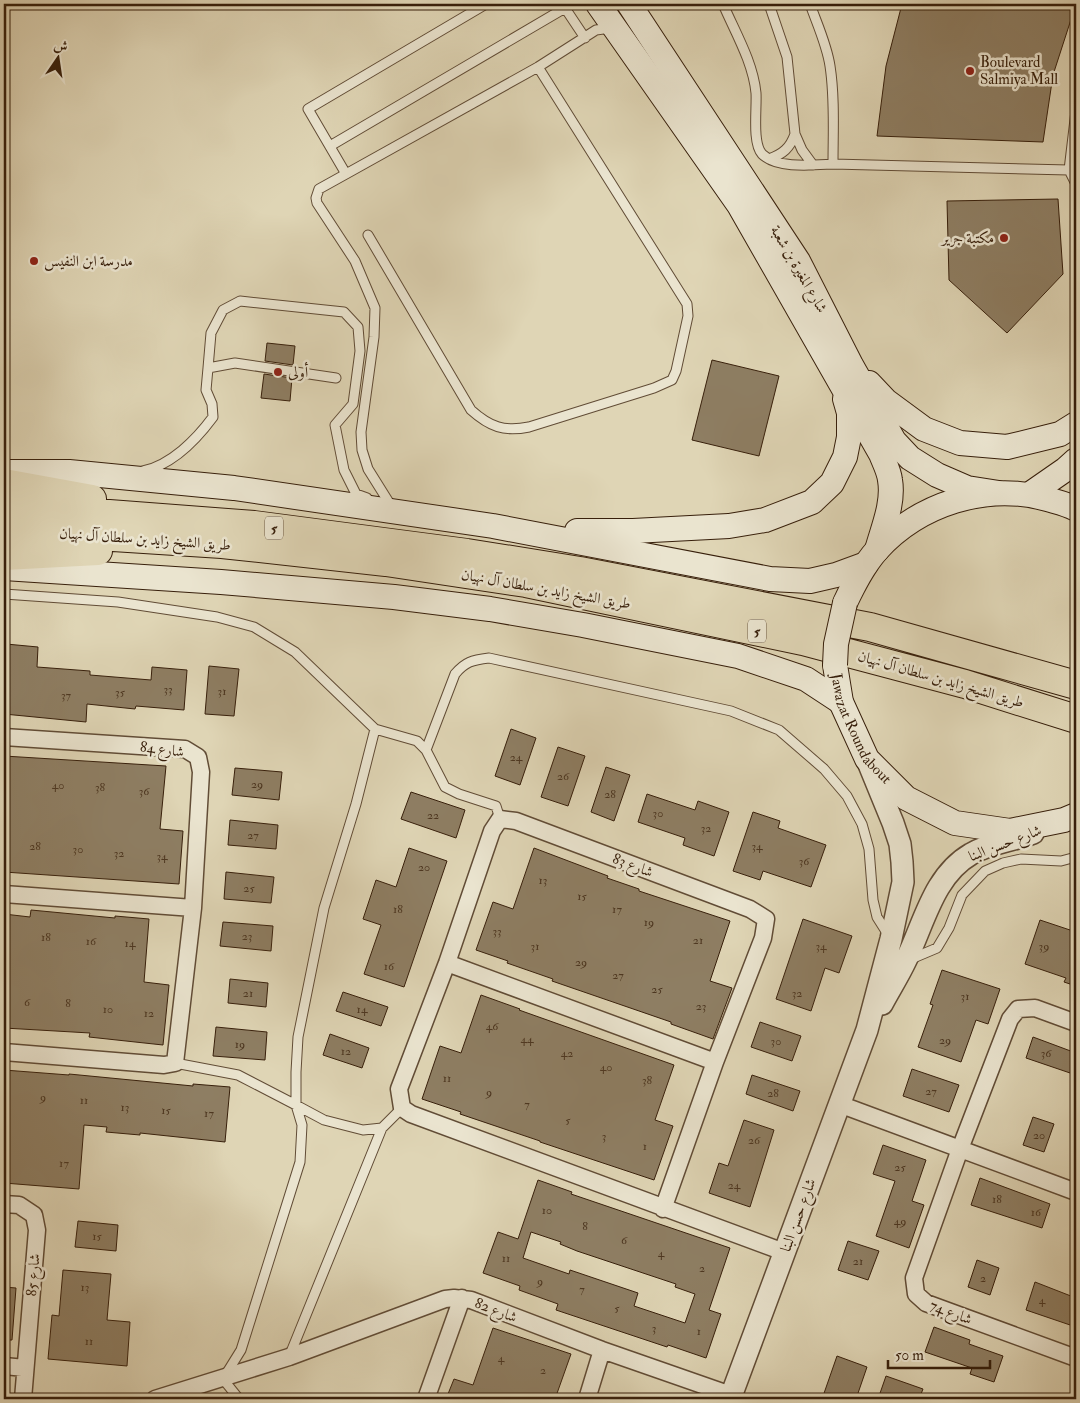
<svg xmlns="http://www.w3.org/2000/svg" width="1080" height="1403" font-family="'IM FELL Double Pica',Amiri,serif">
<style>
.building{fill:#8e7e63;stroke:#371f0b;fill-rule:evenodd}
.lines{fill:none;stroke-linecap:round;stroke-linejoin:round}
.service-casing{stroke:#614c36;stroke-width:11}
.minor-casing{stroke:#614c36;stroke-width:19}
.tertiary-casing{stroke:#614c36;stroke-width:24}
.secondary-casing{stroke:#371f0b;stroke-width:26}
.motorway-casing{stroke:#371f0b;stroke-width:30}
.service{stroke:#eae4cf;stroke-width:9}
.minor{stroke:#eae4cf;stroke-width:16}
.tertiary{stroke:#eae4cf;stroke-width:21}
.secondary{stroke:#eae4cf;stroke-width:24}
.motorway{stroke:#dfd5b5;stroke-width:28}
.secondary-bridge-casing{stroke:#371f0b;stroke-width:26;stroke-linecap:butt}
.secondary-bridge{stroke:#eae4cf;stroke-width:24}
.poi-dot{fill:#8f2418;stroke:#eae4cf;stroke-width:2}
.labels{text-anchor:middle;stroke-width:5;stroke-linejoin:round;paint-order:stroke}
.number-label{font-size:12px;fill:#4d3721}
.shield{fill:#eae4cf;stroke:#6d5a46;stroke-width:1}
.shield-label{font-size:14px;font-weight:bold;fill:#371f0b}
.poi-label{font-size:15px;fill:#371f0b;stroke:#eae4cf;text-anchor:start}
.street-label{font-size:15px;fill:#371f0b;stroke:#eae4cf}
</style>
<rect width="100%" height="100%" fill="#dfd5b5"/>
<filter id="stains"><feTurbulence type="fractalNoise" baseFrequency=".004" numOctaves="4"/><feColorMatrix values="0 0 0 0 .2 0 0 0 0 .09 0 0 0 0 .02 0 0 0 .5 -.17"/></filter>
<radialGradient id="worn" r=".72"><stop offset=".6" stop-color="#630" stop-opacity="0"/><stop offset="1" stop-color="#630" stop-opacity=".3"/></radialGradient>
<!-- building -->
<path class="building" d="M902 4H1076L1053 75 1043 142 877 136 886 66Z
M1058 199 1063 274 1007 333 949 280 947 201Z
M267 343 295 346 293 365 265 361Z
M712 360 779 376 759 456 692 440Z
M264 374 292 378 290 401 261 398Z
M6 644 38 647 37 667 90 671V675L151 680 152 667 187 670 184 710 136 706 135 709 87 704 86 722 4 714V668Z
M209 666 239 669 234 716 205 714Z
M511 729 536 738 520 785 495 776Z
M558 747 585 756 568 806 541 797Z
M4 756 166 766 160 829 183 831 179 884 4 872Z
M606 767 630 775 614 821 591 812Z
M235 768 282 772 279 800 232 795Z
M411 792 465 810 456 838 401 819Z
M647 794 695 810 698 801 729 812 714 856 683 845 685 838 638 822Z
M753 812 780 821 778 828 826 845 811 887 763 871 760 880 733 871Z
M230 820 278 825 276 849 228 845Z
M409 848 447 861 404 987 364 974 381 925 363 919 376 880 396 887Z
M534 848 608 876 607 878 639 889V891L730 921 710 981 732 988 713 1039 671 1024V1022L552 981 553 979 507 963 508 961 476 950 493 902 513 909Z
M226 872 274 877 271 903 224 899Z
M31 910 115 918V916L149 919 144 982 169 985 163 1045 89 1037 90 1033 4 1028V914L30 917Z
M803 919 852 936 839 973 825 968 811 1011 776 999Z
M1040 920 1076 932V986L1064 982 1066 978 1025 964Z
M223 922 273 926 271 951 220 946Z
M942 970 1000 989 988 1024 976 1020 961 1062 918 1047 933 1005 930 1004Z
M230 979 268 983 266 1007 228 1003Z
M343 992 388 1007 381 1026 336 1011Z
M481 995 520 1009 519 1010 674 1065 655 1120 673 1126 654 1180 540 1142V1141L460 1114 461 1112 422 1099 440 1046 461 1053Z
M760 1022 801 1036 792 1061 751 1047Z
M216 1027 267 1032 265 1060 213 1056Z
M330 1034 369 1048 362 1068 323 1055Z
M1033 1037 1076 1053V1075L1026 1058Z
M912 1069 959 1085 949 1112 903 1096Z
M4 1070 69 1075V1074L193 1086V1084L230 1087 225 1142 140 1133V1135L106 1132 107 1127 84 1125 79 1189 4 1183V1142L6 1120H4Z
M752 1075 800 1091 793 1111 746 1094Z
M1033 1117 1054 1124 1044 1152 1023 1145Z
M744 1120 774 1130 750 1207 709 1193 719 1163 728 1166Z
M883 1145 926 1160 912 1201 924 1205 909 1248 876 1236 895 1181 873 1174Z
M980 1178 1050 1204 1042 1228 971 1205Z
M538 1180 572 1192 571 1194 730 1248 709 1310 721 1314 706 1358 668 1345 667 1347 556 1310 558 1304 519 1290 520 1286 483 1273 498 1232 518 1239ZM531 1232 561 1242 560 1244 577 1251 676 1284 675 1287 695 1294 685 1323 634 1306 638 1293 570 1270 569 1274 523 1258Z
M78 1221 118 1225 116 1251 75 1247Z
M848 1241 879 1251 868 1280 838 1270Z
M977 1260 999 1268 990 1295 968 1287Z
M63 1270 111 1274 107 1320 130 1322 127 1366 48 1359 52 1315 59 1316Z
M1035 1282 1076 1298V1327L1026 1310Z
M4 1287 16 1288 12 1340H4Z
M934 1327 970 1340 969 1344 1003 1356 994 1382 970 1374 972 1368 925 1352Z
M493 1328 571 1354 555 1399H446L454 1379 473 1385Z
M837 1356 867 1367 856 1399H822Z
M886 1376 923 1389 919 1399H878Z"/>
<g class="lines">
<!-- service casing -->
<g class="service-casing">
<path id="service" d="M486 4 308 109 346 174 538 67 596 30 611 28
M723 4C735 32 753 62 756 93 757 108 752 143 762 154 777 169 813 165 833 164L1069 170
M769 4 787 57 795 134 802 150 813 165
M810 4C817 24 827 45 830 66 835 98 833 132 833 164
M563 5 585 38
M1076 111 1069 170 1076 184
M330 146 565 8
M769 159C783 154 790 148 795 134
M346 174 319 189 316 198 317 203 355 261 375 308 374 337 361 432 362 450 368 469 393 509
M368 235 471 410C490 427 504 432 529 427L654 388 672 380 676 371 688 316 687 304 538 67
M208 368 235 363 336 378
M143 471C171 465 196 440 213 417L212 404 206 390 208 368 211 333 223 310 240 301 344 312 358 327 360 351 353 404 335 425 344 470 356 494 367 498
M4 594 118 602 217 617 254 627 295 652 375 729 417 741 426 750 445 787 459 794 496 806 500 819
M375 729 356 804 324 908 298 1037 296 1072V1105L324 1120 363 1130 382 1128 402 1108
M426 750 455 674C465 662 472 660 489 658L731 711 779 730 824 769 847 796 862 824 869 849 873 900 877 917 889 936
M911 959 937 948 949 928 962 895 985 871 1003 863 1021 859 1061 861 1076 857
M175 1063 238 1075 296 1105 302 1125 300 1162 241 1350 223 1379 239 1399
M289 1357 382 1128"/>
</g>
<!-- minor casing -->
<g class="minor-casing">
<path id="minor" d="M4 737 185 749 198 757 201 772 193 908 175 1063 164 1065 4 1052
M4 894 193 908
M447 963 715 1062
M1076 1023 1035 1008 1018 1009 1010 1019 960 1149 914 1278 916 1294 926 1303 1076 1358
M839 1104 1076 1192
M4 1204 19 1205 34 1215 37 1230 23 1399
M663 1209 715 1062 763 938 766 919 750 909 516 821 500 819 492 831 447 963 399 1089 402 1108 411 1114 784 1252
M4 1366 25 1368
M155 1399 289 1357 445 1299 454 1298 471 1300 602 1350 731 1395
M426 1399 462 1298
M587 1399 602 1350"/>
</g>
<!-- tertiary casing -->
<g class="tertiary-casing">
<path id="tertiary" d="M882 1004C890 989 899 975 906 960 924 924 933 876 971 854 989 843 1013 841 1033 833
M730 1399 867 1030 891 939 903 882 902 862 900 844 893 823 868 762"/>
</g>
<!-- secondary casing -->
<g class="secondary-casing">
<g id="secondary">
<path d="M598 4 739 205 881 454C884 462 889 471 890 480 894 503 883 528 877 550"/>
<path d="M629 4 798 261 851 365 894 441 910 458 937 475 967 488 999 493"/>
<path d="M869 383 886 401 924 429 960 443 1007 447 1060 434 1076 424"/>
<path d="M4 472H69L234 488 493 526 770 579 810 581 836 575 866 564"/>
<path d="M1030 494 1066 469 1076 460"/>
<path d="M577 531H633L729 526 765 520 812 502 832 483 845 457 849 437V413L845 399"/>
<path d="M4 568 221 582 394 597 490 609 583 625 738 656 806 679 841 702"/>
<path d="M845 603C854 584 863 566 877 550 919 504 986 482 1047 499 1057 502 1067 504 1076 509"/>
<path id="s1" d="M835 665 841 702 867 759 906 798 955 823 1010 831 1064 820 1076 815"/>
</g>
</g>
<!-- motorway casing -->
<g class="motorway-casing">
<path id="motorway" d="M4 483 92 499
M4 510 109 514 254 525 467 553 580 571 870 627 1076 685
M4 530 222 544 386 562 526 583 803 641 965 684 1076 719
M4 556 98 551"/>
</g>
<!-- service -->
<use href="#service" class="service"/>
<!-- minor -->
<use href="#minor" class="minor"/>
<!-- tertiary -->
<use href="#tertiary" class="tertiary"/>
<!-- secondary -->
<use href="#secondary" class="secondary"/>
<!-- motorway -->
<use href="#motorway" class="motorway"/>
<!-- secondary-bridge casing -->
<g class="secondary-bridge-casing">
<path id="secondary-bridge" d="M835 665 836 644 845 603"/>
</g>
<!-- secondary-bridge -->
<use href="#secondary-bridge" class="secondary-bridge"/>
</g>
<!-- markers -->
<g class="poi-dot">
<circle cx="970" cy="71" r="5"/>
<circle cx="1004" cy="238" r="5"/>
<circle cx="34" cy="261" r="5"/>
<circle cx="278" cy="372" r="5"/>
</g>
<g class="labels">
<!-- number labels -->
<g class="number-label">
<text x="168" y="693">33</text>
<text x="222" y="695">31</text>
<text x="120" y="696">35</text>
<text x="66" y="699">37</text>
<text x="516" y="761">24</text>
<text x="563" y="780">26</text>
<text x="257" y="788">29</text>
<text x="58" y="789">40</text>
<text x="100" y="791">38</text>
<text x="144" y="795">36</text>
<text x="610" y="798">28</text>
<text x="658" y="817">30</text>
<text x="433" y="819">22</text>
<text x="706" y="832">32</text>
<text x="253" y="839">27</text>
<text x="35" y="850">28</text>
<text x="757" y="850">34</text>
<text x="78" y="853">30</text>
<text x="119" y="857">32</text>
<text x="162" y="860">34</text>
<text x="804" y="865">36</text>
<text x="424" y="871">20</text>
<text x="543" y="884">13</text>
<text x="249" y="892">25</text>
<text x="582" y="900">15</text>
<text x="398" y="913">18</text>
<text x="617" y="913">17</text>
<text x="649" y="926">19</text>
<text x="497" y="935">33</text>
<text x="247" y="940">23</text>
<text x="46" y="941">18</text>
<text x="698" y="944">21</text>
<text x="91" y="945">16</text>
<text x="130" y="947">14</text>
<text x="535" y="950">31</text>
<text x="821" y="950">34</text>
<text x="1044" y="950">39</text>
<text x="581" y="966">29</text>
<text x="389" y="970">16</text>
<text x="618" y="979">27</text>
<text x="657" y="993">25</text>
<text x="248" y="997">21</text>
<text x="797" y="997">32</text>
<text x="965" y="1000">31</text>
<text x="27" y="1006">6</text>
<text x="68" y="1007">8</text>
<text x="701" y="1010">23</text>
<text x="108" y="1013">10</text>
<text x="362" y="1013">14</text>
<text x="149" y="1017">12</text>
<text x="492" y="1030">46</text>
<text x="527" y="1043">44</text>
<text x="945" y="1044">29</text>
<text x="776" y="1045">30</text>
<text x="240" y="1048">19</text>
<text x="346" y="1055">12</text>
<text x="567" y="1057">42</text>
<text x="1046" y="1057">36</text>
<text x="606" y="1071">40</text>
<text x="447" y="1082">11</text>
<text x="647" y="1084">38</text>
<text x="931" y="1095">27</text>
<text x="489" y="1096">9</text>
<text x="773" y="1097">28</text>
<text x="43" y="1101">9</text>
<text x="84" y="1104">11</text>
<text x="527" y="1108">7</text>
<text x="125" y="1111">13</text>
<text x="166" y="1114">15</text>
<text x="209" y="1117">17</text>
<text x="568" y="1124">5</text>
<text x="1039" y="1139">20</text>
<text x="604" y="1140">3</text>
<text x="754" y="1144">26</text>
<text x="645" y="1150">1</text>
<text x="64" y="1167">17</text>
<text x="900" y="1171">25</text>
<text x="734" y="1189">24</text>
<text x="997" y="1203">18</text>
<text x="547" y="1214">10</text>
<text x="1036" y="1216">16</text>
<text x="900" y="1225">49</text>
<text x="585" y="1230">8</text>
<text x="97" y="1240">15</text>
<text x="624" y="1244">6</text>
<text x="661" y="1257">4</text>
<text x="506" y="1262">11</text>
<text x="858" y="1265">21</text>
<text x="702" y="1272">2</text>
<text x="983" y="1282">2</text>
<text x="540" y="1285">9</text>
<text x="85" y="1291">13</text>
<text x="582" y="1293">7</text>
<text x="1042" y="1304">4</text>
<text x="617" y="1312">5</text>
<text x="654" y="1332">3</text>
<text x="699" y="1335">1</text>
<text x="89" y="1345">11</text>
<text x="501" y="1362">4</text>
<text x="543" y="1374">2</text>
</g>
<!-- shield labels -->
<g class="shield">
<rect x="265" y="516.5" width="18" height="23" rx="4"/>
<rect x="748" y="619.5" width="18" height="23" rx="4"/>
</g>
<g class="shield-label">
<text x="274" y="533">5</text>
<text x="757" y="636">5</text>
</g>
<!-- poi labels -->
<g class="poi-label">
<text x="980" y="67">Boulevard<tspan x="980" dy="17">Salmiya Mall</tspan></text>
<text x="994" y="243" text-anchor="end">مكتبة جرير</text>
<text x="44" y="266">مدرسة ابن النفيس</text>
<text x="288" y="377">أولى</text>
</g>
<!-- street labels -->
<g class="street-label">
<text transform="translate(799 269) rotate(60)" y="5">شارع المغيرة بن شعبة</text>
<text transform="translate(145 539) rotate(4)" y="5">طريق الشيخ زايد بن سلطان آل نهيان</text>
<text transform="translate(546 589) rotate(10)" y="5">طريق الشيخ زايد بن سلطان آل نهيان</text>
<text transform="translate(941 679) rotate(16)" y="5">طريق الشيخ زايد بن سلطان آل نهيان</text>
<text dy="5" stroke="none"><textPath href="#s1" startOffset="70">Jawazat Roundabout</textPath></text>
<text transform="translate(162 749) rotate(7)" y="5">شارع 84</text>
<text transform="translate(1005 843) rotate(-21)" y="5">شارع حسن البنا</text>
<text transform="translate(633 865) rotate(21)" y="5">شارع 83</text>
<text transform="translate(798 1215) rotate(-70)" y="5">شارع حسن البنا</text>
<text transform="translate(33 1275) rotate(-85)" y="5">شارع 85</text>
<text transform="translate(496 1310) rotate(21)" y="5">شارع 82</text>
<text transform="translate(951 1312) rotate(21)" y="5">شارع 74</text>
</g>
</g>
<!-- margin -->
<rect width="1080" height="1403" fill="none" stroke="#dfd5b5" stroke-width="20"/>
<rect x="5" y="5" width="1070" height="1393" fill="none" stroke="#371f0b" stroke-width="2.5"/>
<rect x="10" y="10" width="1060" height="1383" fill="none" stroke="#371f0b"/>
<!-- north arrow -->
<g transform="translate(58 58) rotate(13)" stroke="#eae4cf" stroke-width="4" paint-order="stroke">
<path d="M0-4L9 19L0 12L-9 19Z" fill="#371f0b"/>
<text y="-8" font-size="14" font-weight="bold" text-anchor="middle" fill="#371f0b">ش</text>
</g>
<!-- scale -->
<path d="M888 1360v8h102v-8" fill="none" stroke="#371f0b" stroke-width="2.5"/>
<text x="895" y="1360" font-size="15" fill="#371f0b" stroke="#eae4cf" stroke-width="4" paint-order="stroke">50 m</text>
<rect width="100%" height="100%" filter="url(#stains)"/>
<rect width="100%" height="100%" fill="url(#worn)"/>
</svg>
